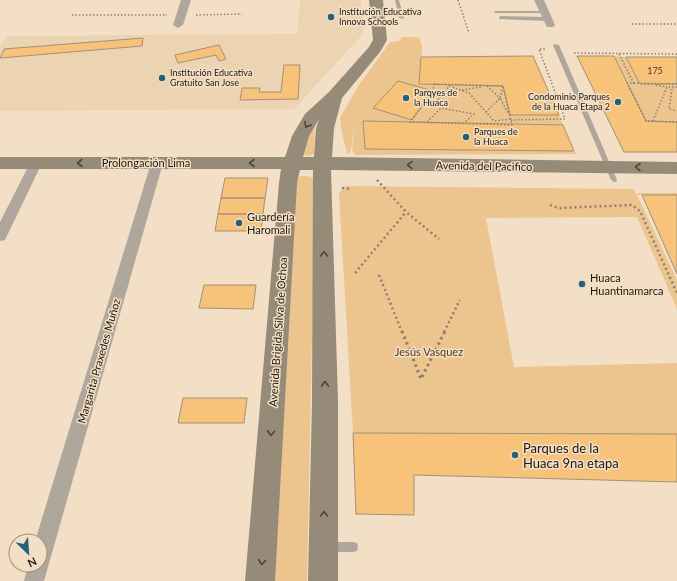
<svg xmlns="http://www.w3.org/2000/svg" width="677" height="581" font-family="Lato,sans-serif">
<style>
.built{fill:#ecd3b2}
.green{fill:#ecc48e;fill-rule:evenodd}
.building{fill:#f7c37a;stroke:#a29077}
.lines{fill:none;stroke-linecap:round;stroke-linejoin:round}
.path-far2{stroke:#8e806e;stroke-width:1.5;stroke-dasharray:1.5 2;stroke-linecap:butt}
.path-far1{stroke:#8e806e;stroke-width:2.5;stroke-dasharray:2 3;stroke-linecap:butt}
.path{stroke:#8e806e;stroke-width:3;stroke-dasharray:2.5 3.5;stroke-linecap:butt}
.lane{fill:#afa79c;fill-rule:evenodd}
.street{fill:#afa79c;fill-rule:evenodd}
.secondary{fill:#968a79;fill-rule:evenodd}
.oneway{stroke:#4e4538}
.poi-dot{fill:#236278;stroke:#f3dfc5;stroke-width:1.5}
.labels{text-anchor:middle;stroke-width:3;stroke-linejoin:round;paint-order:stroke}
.far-poi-label{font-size:9px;fill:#1e170d;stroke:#f3dfc5;text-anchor:start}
.number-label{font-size:9px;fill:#544228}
.street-label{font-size:11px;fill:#1e170d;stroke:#f3dfc5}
.poi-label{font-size:11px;fill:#1e170d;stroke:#f3dfc5;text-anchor:start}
.park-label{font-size:11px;fill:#503a1b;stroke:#f3dfc5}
.near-poi-label{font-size:13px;fill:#1e170d;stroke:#f3dfc5;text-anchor:start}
</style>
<rect width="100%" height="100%" fill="#f3dfc5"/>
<!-- built -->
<path class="built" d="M300 0H361L363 34 294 109 0 111V46L7 36 297 34Z"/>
<!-- green -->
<path class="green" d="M402 37H419L422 46 420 84 503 86 510 115H559L563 125 363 121 365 149 574 151 576 154 355 155 352 150 355 127 350 153H347L342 133 340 118 359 85 390 42 399 41ZM398 81 433 91 412 120 373 108Z
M614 56 626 57 640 84H677V122L646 121Z
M315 122 314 154 308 156 302 154 311 127Z
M301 176H308L313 178 315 186 307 581H274L295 180Z
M345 186 633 189 637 195 638 193H677V195H637L677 280V309L637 217 486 218 514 367 677 363V434L353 433 339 193Z"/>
<!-- building -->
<path class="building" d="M143 38 142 46 0 58 4 49Z
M219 45 226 59 219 61 216 55 178 63 175 55Z
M533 56 559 115H510L503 86 419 84 421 57Z
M577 56H614L646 121 677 122V152H624Z
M626 57H677V84H640Z
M284 65H300L298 99 240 100 242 88H260L259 92H281Z
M398 81 433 91 412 120 373 108Z
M363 121 563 125 574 151 365 149Z
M225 178H268L265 198H221Z
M642 195H677V274Z
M221 198H265L263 214H218Z
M218 214H263L261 231H215Z
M204 285H256L253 309 199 308Z
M183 398H247L244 423H178Z
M353 433 677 434V482L414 475V515L356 514Z"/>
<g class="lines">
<!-- path-far2 -->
<path class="path-far2" d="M458 0 469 33
M72 15H167
M196 15 242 14
M632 24H677
M574 53 677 54
M619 54 634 84
M434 84 503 86 512 125 410 122 433 91Z
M677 84 627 83 646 121 677 122
M656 85 667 87
M487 86 500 98
M672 89 669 109 677 111
M462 90 481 87
M500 98 503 87
M424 104 433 106 449 86 469 93 494 121 511 119
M486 112 500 98 509 115
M511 120 565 119 539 49H545
M653 121 667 87H677
M427 122 441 108 474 114 464 123"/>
<!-- path-far1 -->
<path class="path-far1" d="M377 180 406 212 439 239
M342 188 351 189
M550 205 559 208 632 205 640 211 677 293
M355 273 406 212
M379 275 402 332
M444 332 460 300"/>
<!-- path -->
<path class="path" d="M402 331 421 379 445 331"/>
<!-- lane -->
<path class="lane" d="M395 0H399L404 19 399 18Z
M494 11H544L546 12 544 13H496L494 12Z
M501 16 547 17 550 19 547 21 499 19V17Z
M554 44 559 45 617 180 616 182H614L611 180 553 45Z
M328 542H353L357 543 358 547 357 551 353 552H328L324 551 323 547 324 543Z"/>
<!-- street -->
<path class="street" d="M181 0H191L183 25 178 28 173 25Z
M534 0H544L555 25 553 27H547Z
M36 159 40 160 42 163 5 240 0 241V222L30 163 32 160Z
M157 159 161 160 163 163 44 581H24L28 565H40V541H35L151 163 153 160Z"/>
<!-- secondary -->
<path class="secondary" d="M369 0H383L387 40 380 52 342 98 334 128 332 157 677 162V174L331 170 338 402V581H308L312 402 313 170H300L297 183 275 581H245L279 183 281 169H0V157H285L292 136 305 114 329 92 369 47 373 40ZM319 119 316 128 314 157H303L309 136Z"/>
</g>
<!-- one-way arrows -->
<defs><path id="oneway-chevron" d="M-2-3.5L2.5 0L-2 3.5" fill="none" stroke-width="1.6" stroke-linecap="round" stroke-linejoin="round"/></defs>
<g class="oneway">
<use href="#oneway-chevron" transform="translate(307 125) rotate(120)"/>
<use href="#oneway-chevron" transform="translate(80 163) rotate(-180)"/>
<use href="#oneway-chevron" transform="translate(252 163) rotate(180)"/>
<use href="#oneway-chevron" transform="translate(410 165) rotate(-179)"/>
<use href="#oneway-chevron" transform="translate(638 167) rotate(-179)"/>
<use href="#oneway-chevron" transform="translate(324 254) rotate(-91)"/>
<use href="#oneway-chevron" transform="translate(325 384) rotate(-91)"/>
<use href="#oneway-chevron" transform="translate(271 433) rotate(94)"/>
<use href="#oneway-chevron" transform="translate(324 514) rotate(-89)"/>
<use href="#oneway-chevron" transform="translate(262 562) rotate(94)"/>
</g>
<!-- markers -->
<g class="poi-dot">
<circle cx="331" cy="17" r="4"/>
<circle cx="162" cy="78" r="4"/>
<circle cx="406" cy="98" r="4"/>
<circle cx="618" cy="102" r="4"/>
<circle cx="466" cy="137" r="4"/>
<circle cx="239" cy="223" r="4"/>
<circle cx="582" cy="284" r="4"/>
<circle cx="515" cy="455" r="4"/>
</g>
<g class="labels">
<!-- far-poi labels -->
<g class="far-poi-label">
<text x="339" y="15">Institución Educativa<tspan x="339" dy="10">Innova Schools</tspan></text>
<text x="170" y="76">Institución Educativa<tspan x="170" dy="10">Gratuito San Jose</tspan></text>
<text x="414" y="96">Parqyes de<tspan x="414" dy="10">la Huaca</tspan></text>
<text x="610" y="100" text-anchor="end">Condominio Parques<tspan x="610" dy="10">de la Huaca Etapa 2</tspan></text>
<text x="474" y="135">Parques de<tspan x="474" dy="10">la Huaca</tspan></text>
</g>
<!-- number labels -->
<g class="number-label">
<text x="655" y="74">175</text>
</g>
<!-- street labels -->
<g class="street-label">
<text x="146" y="167">Prolongación Lima</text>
<text transform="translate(484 166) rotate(1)" y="4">Avenida del Pacifico</text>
<text transform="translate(278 332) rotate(-86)" y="4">Avenida Brigida Silva de Ochoa</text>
<text transform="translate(99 361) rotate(-74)" y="4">Margarita Praxedes Muñoz</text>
</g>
<!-- poi labels -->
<g class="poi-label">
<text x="247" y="221">Guardería<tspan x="247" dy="13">Haromali</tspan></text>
<text x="590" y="282">Huaca<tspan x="590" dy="13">Huantinamarca</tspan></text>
</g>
<!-- park labels -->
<g class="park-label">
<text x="429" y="356">Jesús Vasquez</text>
</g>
<!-- near-poi labels -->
<g class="near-poi-label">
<text x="523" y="453">Parques de la<tspan x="523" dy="15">Huaca 9na etapa</tspan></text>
</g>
</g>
<!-- north arrow -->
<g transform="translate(28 553) rotate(155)"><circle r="19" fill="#f3dfc5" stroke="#9e8f7b"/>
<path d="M0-3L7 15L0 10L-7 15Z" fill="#236278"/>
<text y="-6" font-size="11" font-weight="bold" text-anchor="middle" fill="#1e170d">N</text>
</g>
</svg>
